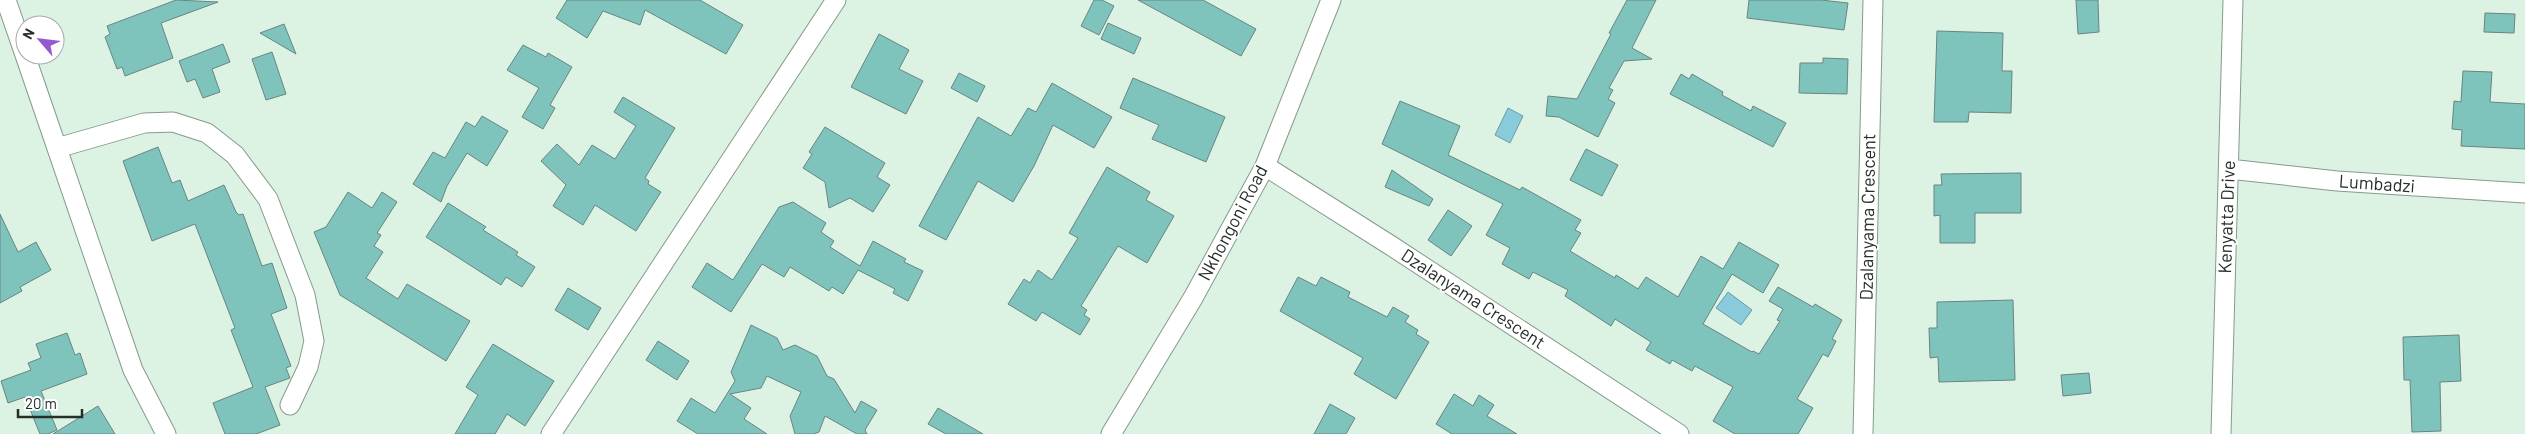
<svg xmlns="http://www.w3.org/2000/svg" width="2525" height="434" font-family="Barlow,sans-serif">
<style>
.water{fill:#89cadb;stroke:#6b9ba5}
.building{fill:#7fc4bc;stroke:#698481}
.lines{fill:none;stroke-linecap:round;stroke-linejoin:round}
.street-casing{stroke:#859a8d;stroke-width:21}
.street{stroke:#fff;stroke-width:19}
.labels{text-anchor:middle;stroke-width:4;stroke-linejoin:round;paint-order:stroke}
.street-label{font-size:18px;fill:#252e28;stroke:#fff}
</style>
<rect width="100%" height="100%" fill="#dcf3e4"/>
<!-- water -->
<path class="water" d="M1508 108 1523 116 1510 143 1495 135Z
M1728 292 1752 310 1741 325 1716 308Z"/>
<!-- building -->
<path class="building" d="M176 0 218 2 161 23 173 58 125 76 122 67 117 69 105 37 110 34 107 26Z
M567 0H700L743 25 726 54 645 10 640 25 603 11 587 38 556 18Z
M1094 0H1102L1114 6 1099 35 1081 26Z
M1138 0H1203L1256 29 1241 56Z
M1627 0H1656L1632 48 1652 59 1624 61 1609 88 1613 90 1608 99 1615 103 1598 137 1559 117 1546 116 1548 96 1577 99 1611 34 1609 33Z
M1749 0H1821L1848 3 1844 30 1747 18Z
M2076 0H2098L2099 32 2078 34Z
M2485 13 2515 14 2514 33 2484 32Z
M1108 23 1141 38 1134 54 1101 39Z
M284 24 296 54 260 33Z
M1937 31 2003 33 2002 71H2012L2011 113 1969 112 1968 122H1934Z
M879 34 909 50 899 69 923 81 906 114 851 87Z
M223 44 230 62 212 69 220 92 203 98 195 79 187 82 179 61Z
M523 45 546 57 548 53 572 67 550 105 555 108 543 129 522 117 539 88 507 70Z
M272 52 286 94 266 100 252 59Z
M1823 58 1848 59 1847 94 1799 93 1800 63H1823Z
M2463 71 2492 72 2490 102 2525 104V149L2461 146 2462 130 2452 129 2454 101 2461 102Z
M959 73 985 86 977 102 951 88Z
M1681 74 1689 79 1692 74 1723 92 1722 95 1751 111 1753 106 1786 123 1773 147 1670 94Z
M1133 78 1225 117 1206 162 1152 139 1159 125 1120 108Z
M1052 83 1112 117 1094 148 1053 125 1034 166 1013 202 978 181 946 240 919 226 978 117 1011 136 1028 108 1036 112Z
M623 97 675 128 645 178 649 181 648 184 661 192 636 231 595 205 583 225 553 206 566 185 541 161 557 144 579 165 592 145 615 159 636 126 614 112Z
M1400 101 1460 126 1448 155 1520 190 1522 187 1581 220 1575 230 1581 233 1570 251 1615 278 1616 275 1638 289 1646 277 1678 297 1701 256 1723 269 1739 242 1779 265 1763 293 1732 274 1703 324 1752 352 1753 351 1759 354 1780 321 1777 320 1783 309 1769 301 1778 287 1813 307 1815 304 1842 320 1832 339 1836 341 1828 357 1823 354 1797 399 1813 408 1798 434H1735L1713 421 1733 387 1695 366 1692 371 1672 360 1670 364 1646 350 1651 342 1615 319 1611 326 1565 296 1568 290 1533 272 1529 279 1502 264 1510 248 1486 235 1503 204 1382 144Z
M482 116 508 131 487 166 467 153 447 186 441 202 413 184 433 152 445 158 466 122 475 127Z
M825 127 885 163 877 177 890 185 873 212 850 198 829 208 825 182 803 168 812 154 809 152Z
M158 147 172 183 180 180 188 201 224 185 236 212 239 215 243 214 262 266 272 263 287 308 271 314 291 366 286 368 290 378 265 387 280 425 256 434H225L213 403 253 387 231 330 235 328 195 224 152 241 123 161Z
M1586 149 1618 165 1602 196 1570 180Z
M1107 167 1150 192 1146 200 1174 216 1147 263 1118 246 1081 306 1087 310 1084 315 1090 319 1080 335 1042 312 1036 321 1008 304 1024 279 1030 283 1038 270 1052 280 1078 238 1069 233Z
M1392 170 1433 199 1429 206 1385 187Z
M2021 173V213H1975V243H1940V215L1934 216V185H1942L1941 174Z
M348 192 372 208 382 192 397 202 377 233 381 235 374 246 383 252 366 278 398 299 407 284 470 321 446 361 340 295 314 232 326 227Z
M793 202 826 223 821 232 834 241 830 247 860 266 873 241 906 259 904 262 923 271 908 301 893 293 895 289 858 270 843 294 832 287 829 291 790 267 784 277 762 264 731 312 692 287 707 263 733 280 779 207Z
M448 203 486 227 483 230 518 252 516 255 535 267 522 287 506 277 501 285 426 237Z
M1448 210 1472 226 1451 256 1428 240Z
M0 214 18 252 36 242 51 270 20 287 22 291 0 303Z
M1298 277 1316 286 1321 277 1350 292 1348 297 1387 317 1393 307 1409 316 1405 322 1418 330 1416 334 1429 342 1396 399 1354 374 1363 358 1280 311Z
M568 288 601 308 588 330 555 310Z
M2013 300 2015 380 1939 382 1938 357 1930 358 1929 328H1937V302Z
M751 325 777 338 783 350 795 345 817 356 827 376 834 379 855 413 861 401 877 410 865 430 867 434H857L825 416 819 432 814 434H795L790 416 801 392 767 376 761 388 730 394 751 408 744 419 767 434H698L677 421 691 398 715 413 735 381 731 372Z
M67 333 75 355 80 353 87 374 41 391 57 430 48 434H40L25 397 8 403 1 381 31 370 28 363 41 358 36 344Z
M2459 335 2461 381 2440 382 2441 431 2412 432 2410 380H2404L2403 337Z
M658 341 689 361 677 380 646 360Z
M493 344 554 381 525 426 507 414 495 434H455L478 395 466 387Z
M2089 373 2091 393 2063 396 2061 375Z
M1454 394 1473 406 1479 395 1494 405 1487 416 1517 434H1452L1436 424Z
M1330 404 1355 418 1346 434H1314Z
M98 406 115 434H53Z
M938 408 983 434H946L928 424Z"/>
<g class="lines">
<!-- street casing -->
<g class="street-casing">
<path id="street" d="M6 0 25 55
M25 55 133 370 166 434
M57 148 144 123 173 122 207 133 235 155 268 199 305 295 314 341 308 367 290 405
M1265 166 1390 245 1679 434
M2229 169 2337 181 2525 193
M551 434 836 0
M1111 434 1193 298 1265 166 1331 0
M1863 434 1873 0
M2221 434 2233 0"/>
</g>
<!-- street -->
<use href="#street" class="street"/>
</g>
<g class="labels">
<!-- street labels -->
<g class="street-label">
<text transform="translate(2377 184) rotate(4)" y="6">Lumbadzi</text>
<text transform="translate(1868 217) rotate(-89)" y="6">Dzalanyama Crescent</text>
<text transform="translate(2227 217) rotate(-88)" y="6">Kenyatta Drive</text>
<text transform="translate(1233 223) rotate(-62)" y="6">Nkhongoni Road</text>
<text transform="translate(1473 299) rotate(33)" y="6">Dzalanyama Crescent</text>
</g>
</g>
<!-- north arrow -->
<g transform="translate(40 40) rotate(298)"><circle r="24" fill="#ffffff" stroke="#a8aba9"/>
<path d="M0-4L9 19L0 12L-9 19Z" fill="#9558cf"/>
<text y="-8" font-size="14" font-weight="bold" text-anchor="middle" fill="#252e28">N</text>
</g>
<!-- scale -->
<path d="M18 409v8h64v-8" fill="none" stroke="#252e28" stroke-width="2.5"/>
<text x="25" y="409" font-size="15" fill="#252e28" stroke="#ffffff" stroke-width="4" paint-order="stroke">20 m</text>
</svg>
